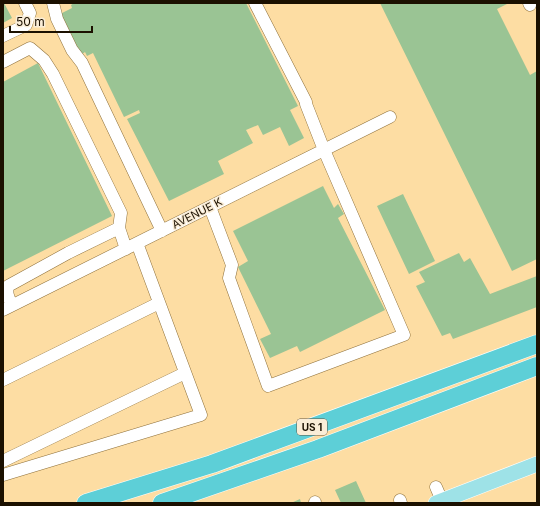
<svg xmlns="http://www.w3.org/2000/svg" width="540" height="506" font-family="Inter,sans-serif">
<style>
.building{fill:#9ac494}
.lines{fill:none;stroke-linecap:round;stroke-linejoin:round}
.minor-casing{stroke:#8f713b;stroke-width:13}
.major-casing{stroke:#fff;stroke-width:16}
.highway-casing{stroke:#fff;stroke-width:19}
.minor{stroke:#fff;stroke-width:12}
.major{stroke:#9ee2e7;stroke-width:15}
.highway{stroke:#5dcfd7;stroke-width:18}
.labels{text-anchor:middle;stroke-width:3;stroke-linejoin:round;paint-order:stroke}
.shield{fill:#faedd7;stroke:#5e5240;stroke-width:1}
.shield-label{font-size:10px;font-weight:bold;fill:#1b1000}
.street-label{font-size:11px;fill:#1b1000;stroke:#faedd7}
</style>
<rect width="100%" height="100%" fill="#fddda3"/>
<!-- building -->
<path class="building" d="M3 3H4L12 18 3 23Z
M74 3H81L82 4 84 3H246L298 106 290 110 304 138 289 146 280 127 263 135 258 125 246 130 253 143 218 161 224 174 169 201 127 119 140 113 139 110 124 117 93 53 87 56 85 52 81 55 60 14 72 8 71 5Z
M380 3H509L497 9 530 75 537 71V259L512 271Z
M38 63 112 216 3 271V82Z
M323 186 334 208 338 204 344 214 338 218 385 310 300 352 297 346 270 358 260 339 271 334 238 267 248 261 233 231Z
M403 194 435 261 409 274 377 206Z
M459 253 464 262 470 258 490 294 537 276V307L453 339 450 333 442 336 416 286 425 282 419 272Z
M356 481 366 503H341L335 490Z
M300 499 301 503H291Z"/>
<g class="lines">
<!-- minor casing -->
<g class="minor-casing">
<path id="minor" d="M53 3 57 19 72 50 82 63 162 231
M529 3 530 5
M3 36 26 25 30 13 25 3
M3 62 30 48 44 60 53 74 121 213 119 228 126 249
M210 207 232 265 229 278 268 386 404 335 324 150 306 104V102L255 3
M12 305C9 299 6 294 8 286L68 253 119 228
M3 310 390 117
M3 380 159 303
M3 461 185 373
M3 475 201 415 137 243
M436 487 442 501
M400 500 401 503
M315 502V503"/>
</g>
<!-- major casing -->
<g class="major-casing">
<path id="major" d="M436 503 537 464"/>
</g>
<!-- highway casing -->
<g class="highway-casing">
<path id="highway" d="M86 503 212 464 537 344
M162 503 318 449 537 366"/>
</g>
<!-- minor -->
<use href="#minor" class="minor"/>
<!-- major -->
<use href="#major" class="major"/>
<!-- highway -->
<use href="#highway" class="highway"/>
</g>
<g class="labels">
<!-- shield labels -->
<rect class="shield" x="297" y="419" width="30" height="16" rx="3"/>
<g class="shield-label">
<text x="312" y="431">US 1</text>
</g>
<!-- street labels -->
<g class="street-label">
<text transform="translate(197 213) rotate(-27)" y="4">AVENUE K</text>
</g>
</g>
<!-- border -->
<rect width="540" height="506" fill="none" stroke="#1b1000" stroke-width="8"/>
<!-- scale -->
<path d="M10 26v6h82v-6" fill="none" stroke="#1b1000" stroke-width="2"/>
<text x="16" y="26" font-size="12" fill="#1b1000" stroke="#faedd7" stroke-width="3" paint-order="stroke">50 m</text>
</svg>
